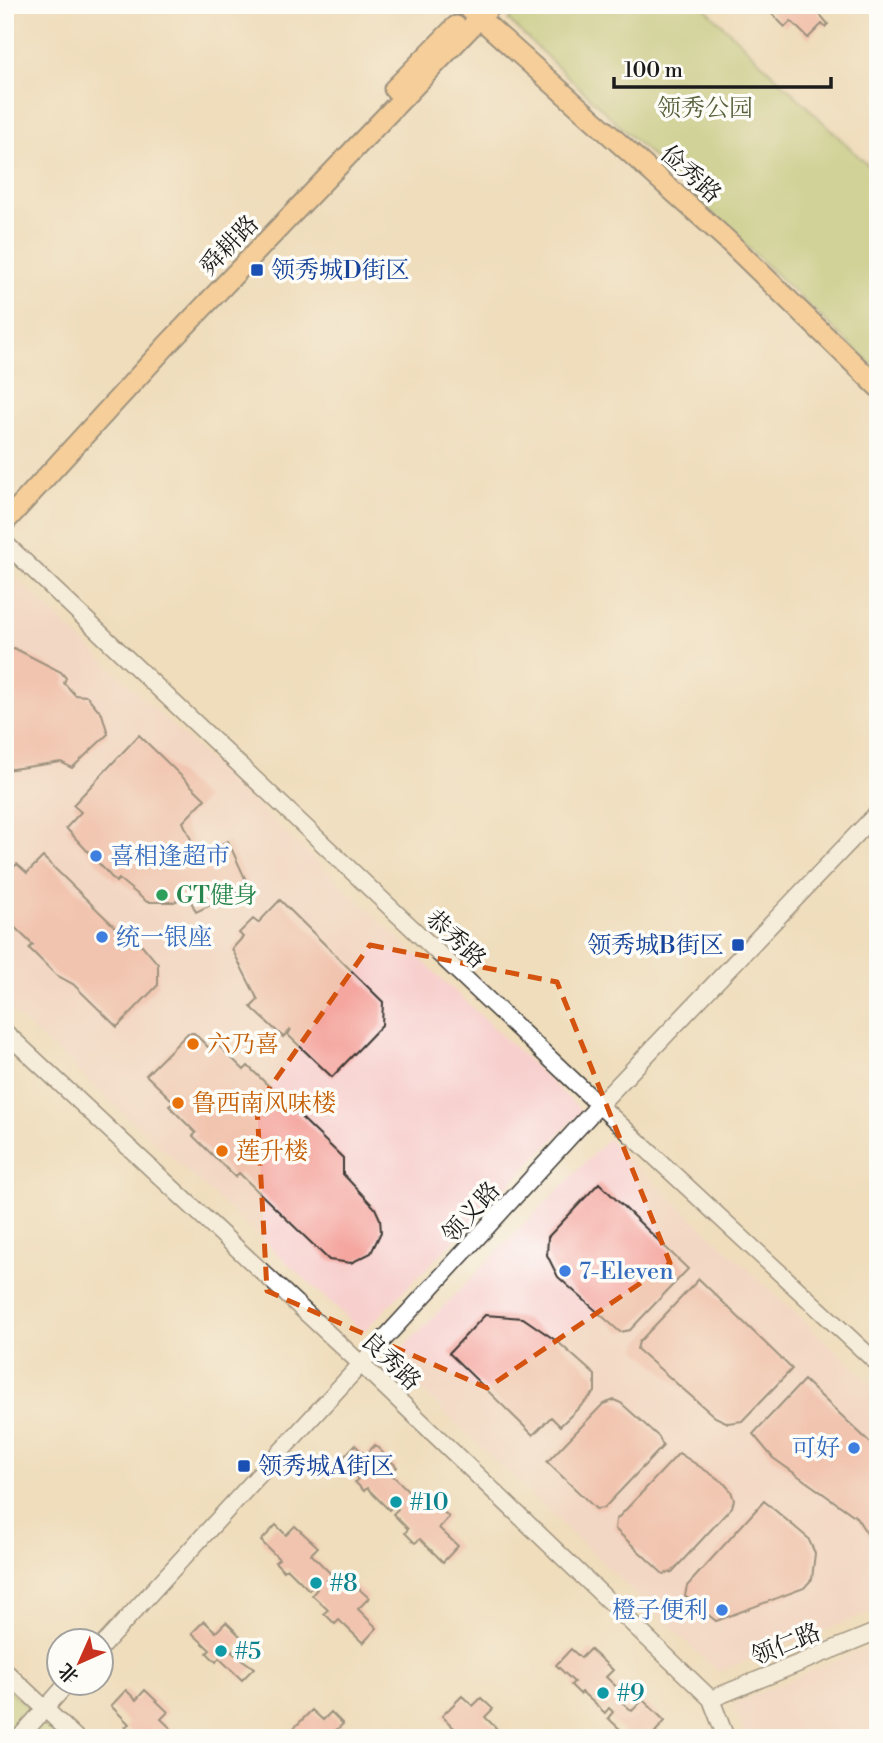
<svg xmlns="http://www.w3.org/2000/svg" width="883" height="1743" font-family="'Libre Bodoni','Noto Serif SC',serif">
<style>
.built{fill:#f7d0ce}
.green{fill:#acc56a;stroke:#647043;stroke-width:2}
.building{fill:#f4a69f}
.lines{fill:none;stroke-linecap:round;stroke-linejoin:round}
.minor-casing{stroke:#3c3934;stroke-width:19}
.major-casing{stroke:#3c3934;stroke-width:23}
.minor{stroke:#fff;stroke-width:16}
.major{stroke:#fdbc70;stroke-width:19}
.marked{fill:none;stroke:#d4530e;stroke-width:5;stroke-dasharray:14 9;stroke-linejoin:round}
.transit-dot{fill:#1a4fb4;stroke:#fdfcf7;stroke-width:2.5}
.shop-dot{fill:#3f7fe0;stroke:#fdfcf7;stroke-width:2.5}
.leisure-dot{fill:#2e9e5b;stroke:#fdfcf7;stroke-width:2.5}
.food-dot{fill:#e8710a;stroke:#fdfcf7;stroke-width:2.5}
.culture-dot{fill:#0f9aa8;stroke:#fdfcf7;stroke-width:2.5}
.labels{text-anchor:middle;stroke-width:7;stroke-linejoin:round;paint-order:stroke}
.park-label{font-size:24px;fill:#56603b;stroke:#fdfcf7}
.street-label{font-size:24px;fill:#1c1c1c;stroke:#fdfcf7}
.transit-label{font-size:24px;fill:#164399;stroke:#fdfcf7;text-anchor:start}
.shop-label{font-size:24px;fill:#366cbe;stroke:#fdfcf7;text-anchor:start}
.leisure-label{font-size:24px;fill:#27864d;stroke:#fdfcf7;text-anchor:start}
.food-label{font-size:24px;fill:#c56008;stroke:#fdfcf7;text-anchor:start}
.culture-label{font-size:24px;fill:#0d838f;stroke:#fdfcf7;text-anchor:start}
</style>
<rect width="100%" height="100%" fill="#fdfcf7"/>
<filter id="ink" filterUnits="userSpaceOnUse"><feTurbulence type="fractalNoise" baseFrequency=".0143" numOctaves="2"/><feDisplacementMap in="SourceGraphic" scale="14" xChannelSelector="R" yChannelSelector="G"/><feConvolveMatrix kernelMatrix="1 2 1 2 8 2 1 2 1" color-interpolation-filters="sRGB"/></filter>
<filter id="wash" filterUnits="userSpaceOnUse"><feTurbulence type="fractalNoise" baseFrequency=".00686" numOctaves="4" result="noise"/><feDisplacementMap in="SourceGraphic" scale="28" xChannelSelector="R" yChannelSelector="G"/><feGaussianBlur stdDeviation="1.57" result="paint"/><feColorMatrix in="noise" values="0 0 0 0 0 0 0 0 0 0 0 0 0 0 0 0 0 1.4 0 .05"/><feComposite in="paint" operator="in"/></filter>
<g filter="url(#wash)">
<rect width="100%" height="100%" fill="#efddbb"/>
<!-- built -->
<path class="built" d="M5 568 582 1111 363 1332 5 1005Z
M608 1139 878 1390V1609L718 1672 390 1361Z
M878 1643V1738H746L733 1704Z"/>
<!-- green -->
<path class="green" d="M522 5H702L878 175V371L508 20Z
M5 1686 60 1738H5Z"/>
<g id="blocks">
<!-- building -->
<path class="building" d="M769 5H812L828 24 825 27 822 24 808 38 791 21 785 27 770 12 772 9Z
M14 648 61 672 66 678 64 683 75 695 87 696 102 714 108 734 72 768 61 762 5 770V657Z
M139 735 205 799 183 822 198 855 228 841 249 887 196 912 188 895 174 902H147L119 879 116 882 66 828 81 812 73 805Z
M5 816 11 825 5 830Z
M43 857 114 926 120 944 142 945 158 964V985L117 1027 73 984 56 975 29 948 33 945 5 918V875L17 864 27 873Z
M280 900 383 1002 382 1025 332 1077 288 1035 291 1029 283 1037 251 1007 258 1000 232 949 243 937 239 933 253 919 258 923Z
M188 1033H194L210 1049 216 1043 244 1070 248 1066 343 1158V1174L375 1208 380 1219 381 1232 371 1253 351 1263 329 1260 239 1173 235 1177 193 1136 196 1133 169 1106 174 1102 146 1075Z
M599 1183 688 1269 630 1330 620 1332 558 1277 547 1255 548 1237Z
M699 1279 792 1369 742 1421 728 1423 715 1417 637 1349 639 1342Z
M485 1315 523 1318 558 1342 595 1375V1392L560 1426 551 1417 533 1435 449 1353Z
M804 1380 878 1450V1540L868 1535 856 1517 773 1458 753 1434Z
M614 1400 621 1403 659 1437 663 1446 604 1508 596 1509 547 1462 603 1404Z
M355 1445 365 1455 375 1445 397 1467 391 1474 412 1494 407 1499 416 1508 427 1497 449 1517 439 1528 458 1546 443 1562 420 1539 415 1543 405 1533 408 1529 393 1514 398 1509 394 1505 389 1510 367 1488 364 1491 355 1482 358 1479 340 1461Z
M679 1453 723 1482 731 1491 734 1500 732 1507 672 1572 663 1574 615 1529 616 1520Z
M764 1501 808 1538 815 1553 812 1579 804 1588 716 1621 685 1596 687 1586Z
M276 1525 286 1535 295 1526 318 1547 311 1554 332 1575 327 1580 336 1589 347 1578 369 1598 358 1609 377 1628 363 1643 339 1620 335 1624 324 1613 328 1610 312 1595 317 1589 314 1585 309 1590 287 1568 284 1571 275 1562 279 1559 261 1541Z
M204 1621 216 1632 226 1622 244 1640 231 1652 254 1668 242 1680 219 1658 216 1662 207 1653 210 1650 192 1633Z
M571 1649 581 1658 590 1649 613 1670 606 1677 628 1698 623 1703 632 1711 643 1700 665 1721 655 1732 661 1738 620 1736 624 1733 608 1718 613 1712 609 1708 605 1713 582 1692 580 1694 571 1685 574 1682 556 1665Z
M126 1690 136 1700 145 1690 168 1712 161 1719 181 1738H142L137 1733 135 1736 125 1727 129 1724 111 1706Z
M462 1696 473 1706 481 1698 493 1709 485 1717 502 1734 498 1738H470L467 1735 458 1738 452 1732 455 1729 442 1716Z
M312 1710 323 1720 331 1712 343 1724 335 1731 341 1738H300L292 1730Z"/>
</g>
</g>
<g filter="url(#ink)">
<use href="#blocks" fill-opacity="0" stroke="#3c3934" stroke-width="2"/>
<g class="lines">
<!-- minor casing -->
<g class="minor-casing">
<path id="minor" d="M5 543 599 1105 878 1364
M5 1032 362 1365 711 1699 726 1738
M102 1646 599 1105 878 812
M5 1671 76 1738
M711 1699 878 1631
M19 1738 67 1684"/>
</g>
<!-- major casing -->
<g class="major-casing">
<path id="major" d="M465 5 726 239 878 387
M394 89 456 26
M5 522 168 344 492 5"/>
</g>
<!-- minor -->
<use href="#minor" class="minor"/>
<!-- major -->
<use href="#major" class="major"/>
</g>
</g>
<!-- marked area -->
<path d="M0 0H883V1743H0ZM370 945 557 982 670 1263 487 1388 267 1291 257 1106Z" fill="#efddbb" fill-opacity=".55" fill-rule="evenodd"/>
<path class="marked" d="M370 945 557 982 670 1263 487 1388 267 1291 257 1106Z"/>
<!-- markers -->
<g class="transit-dot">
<rect x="250" y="263" width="14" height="14" rx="3.5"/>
<rect x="731" y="938" width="14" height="14" rx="3.5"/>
<rect x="237" y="1459" width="14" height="14" rx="3.5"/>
</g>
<g class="shop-dot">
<circle cx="96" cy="856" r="7"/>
<circle cx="102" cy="937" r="7"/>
<circle cx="565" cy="1271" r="7"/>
<circle cx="854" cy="1448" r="7"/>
<circle cx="722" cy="1610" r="7"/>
</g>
<circle class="leisure-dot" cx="162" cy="895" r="7"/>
<g class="food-dot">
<circle cx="193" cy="1044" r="7"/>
<circle cx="178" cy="1103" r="7"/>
<circle cx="222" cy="1151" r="7"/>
</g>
<g class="culture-dot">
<circle cx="396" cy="1502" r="7"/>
<circle cx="316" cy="1583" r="7"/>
<circle cx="221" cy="1651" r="7"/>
<circle cx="603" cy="1693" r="7"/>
</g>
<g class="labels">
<!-- park labels -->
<g class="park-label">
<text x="705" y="116">领秀公园</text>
</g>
<!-- street labels -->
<g class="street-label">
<text transform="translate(691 174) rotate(42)" y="8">俭秀路</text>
<text transform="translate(229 245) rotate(-46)" y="8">舜耕路</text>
<text transform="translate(456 939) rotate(43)" y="8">恭秀路</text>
<text transform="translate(471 1212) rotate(-48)" y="8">领义路</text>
<text transform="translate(391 1361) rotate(44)" y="8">良秀路</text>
<text transform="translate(786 1644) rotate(-22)" y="8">领仁路</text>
</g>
<!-- transit labels -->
<g class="transit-label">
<text x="271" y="278">领秀城D街区</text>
<text x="724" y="953" text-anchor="end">领秀城B街区</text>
<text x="258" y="1474">领秀城A街区</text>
</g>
<!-- shop labels -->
<g class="shop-label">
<text x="110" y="864">喜相逢超市</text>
<text x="116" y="945">统一银座</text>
<text x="579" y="1279">7-Eleven</text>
<text x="840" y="1456" text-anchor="end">可好</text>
<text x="708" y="1618" text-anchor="end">橙子便利</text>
</g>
<!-- leisure labels -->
<g class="leisure-label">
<text x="176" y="903">GT健身</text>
</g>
<!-- food labels -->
<g class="food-label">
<text x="207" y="1052">六乃喜</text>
<text x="192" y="1111">鲁西南风味楼</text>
<text x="236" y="1159">莲升楼</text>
</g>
<!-- culture labels -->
<g class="culture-label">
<text x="410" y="1510">#10</text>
<text x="330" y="1591">#8</text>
<text x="235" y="1659">#5</text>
<text x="617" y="1701">#9</text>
</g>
</g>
<!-- margin -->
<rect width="883" height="1743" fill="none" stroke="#fdfcf7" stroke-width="28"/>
<!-- north arrow -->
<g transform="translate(80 1662) rotate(225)"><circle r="33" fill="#fdfcf7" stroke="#a3a29f" stroke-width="2"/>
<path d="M0-5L12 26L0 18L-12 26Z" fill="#c8321e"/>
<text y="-10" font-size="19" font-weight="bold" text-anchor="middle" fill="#1c1c1c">北</text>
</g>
<!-- scale -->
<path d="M614 77v10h217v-10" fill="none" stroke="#1c1c1c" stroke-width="3.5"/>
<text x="624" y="77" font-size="21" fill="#1c1c1c" stroke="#fdfcf7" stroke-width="5" paint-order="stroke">100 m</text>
</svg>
